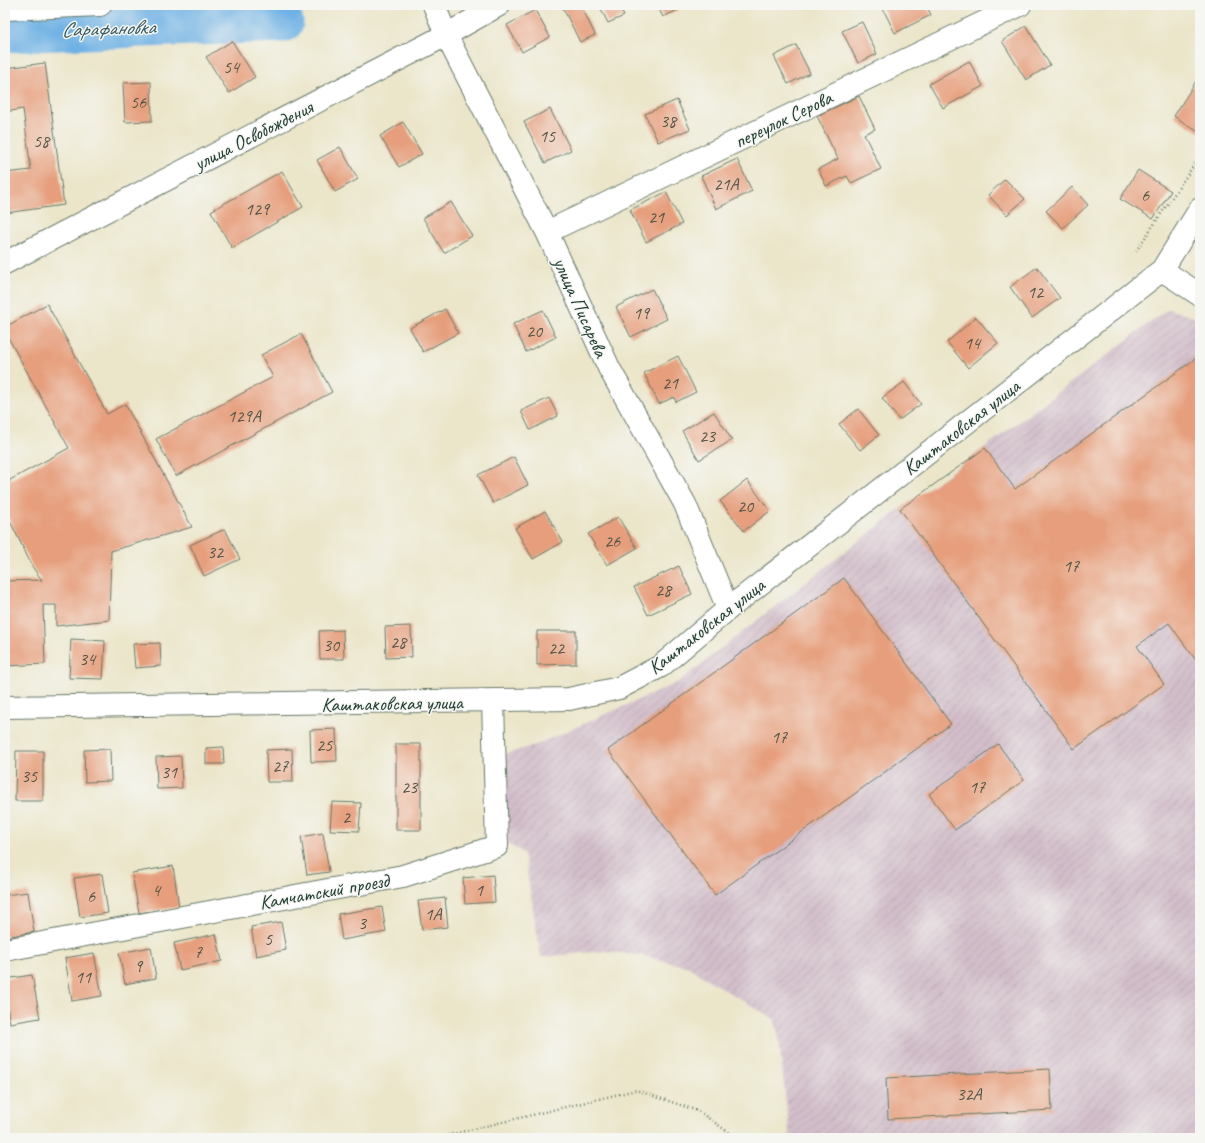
<svg xmlns="http://www.w3.org/2000/svg" width="1205" height="1143" font-family="Caveat,sans-serif">
<style>
.industrial{fill:url(#industrial-furrows)}
.lines{fill:none;stroke-linecap:round;stroke-linejoin:round}
.river{stroke:#6eb1e4;stroke-width:41}
.building{fill:#e69e7c}
.minor-casing{stroke:#667868;stroke-width:24}
.path{stroke:#667868;stroke-width:2.5;stroke-dasharray:1 3;stroke-linecap:butt}
.minor{stroke:#fff;stroke-width:22}
.labels{text-anchor:middle;stroke-width:3;stroke-linejoin:round;paint-order:stroke}
.number-label{font-size:18px;fill:#515546}
.street-label{font-size:20px;fill:#1f3d34;stroke:#f6f6f2}
.water-label{font-size:21px;font-style:italic;fill:#335a60;stroke:#f6f6f2}
</style>
<defs>
<pattern id="industrial-furrows" width="10" height="10" patternUnits="userSpaceOnUse"><rect width="10" height="10" fill="#d1bdc9"/><path d="M-1 1l2-2M0 10L10 0M9 11l2-2" fill="none" stroke="#b3a3ad"/></pattern>
</defs>
<rect width="100%" height="100%" fill="#f6f6f2"/>
<filter id="ink" filterUnits="userSpaceOnUse"><feTurbulence type="fractalNoise" baseFrequency=".025" numOctaves="2"/><feDisplacementMap in="SourceGraphic" scale="8" xChannelSelector="R" yChannelSelector="G"/><feConvolveMatrix kernelMatrix="1 2 1 2 8 2 1 2 1" color-interpolation-filters="sRGB"/></filter>
<filter id="wash" filterUnits="userSpaceOnUse"><feTurbulence type="fractalNoise" baseFrequency=".012" numOctaves="4" result="noise"/><feDisplacementMap in="SourceGraphic" scale="16" xChannelSelector="R" yChannelSelector="G"/><feGaussianBlur stdDeviation="0.9" result="paint"/><feColorMatrix in="noise" values="0 0 0 0 0 0 0 0 0 0 0 0 0 0 0 0 0 1.4 0 .05"/><feComposite in="paint" operator="in"/></filter>
<g filter="url(#wash)">
<rect width="100%" height="100%" fill="#ebe6ca"/>
<!-- industrial -->
<path class="industrial" d="M1168 309 1200 319V1138H790L778 1033 774 1019 710 981 689 967 640 955 604 951 541 957 524 853 508 844 502 755 533 746 677 683 900 509 1015 425Z"/>
<g class="lines">
<!-- river -->
<path class="river" d="M5 32 283 22"/>
</g>
<g id="blocks">
<!-- building -->
<path class="building" d="M581 5 595 35 580 42 562 6Z
M599 5H618L624 16 608 23Z
M657 5H689L663 17Z
M881 5H926L931 15 895 33Z
M535 10 550 37 522 52 507 25Z
M862 22 877 54 858 63 842 31Z
M1026 26 1050 65 1026 80 1002 41Z
M232 41 255 77 229 93 206 57Z
M796 45 810 73 788 84 774 56Z
M969 61 983 86 943 108 929 84Z
M45 63 64 205 5 213V173L31 170 23 109 5 112V68Z
M1200 75V133L1174 116Z
M151 82 152 121 125 122 123 83Z
M859 96 875 129 864 134 881 169 851 183 847 176 826 186 818 169 838 159 817 116Z
M677 100 690 129 658 142 645 114Z
M550 109 571 150 545 163 524 122Z
M403 122 422 154 399 167 380 136Z
M340 147 358 179 335 192 317 160Z
M737 159 752 191 716 209 701 176Z
M1138 170 1171 191 1153 219 1120 199Z
M282 171 303 207 232 248 211 211Z
M1005 179 1025 199 1007 215 988 195Z
M1072 187 1088 205 1063 228 1046 211Z
M666 192 682 224 646 242 630 210Z
M451 202 472 236 444 253 423 218Z
M1037 267 1060 298 1032 318 1010 287Z
M652 289 667 319 631 337 616 307Z
M47 304 107 414 125 404 192 527 111 551 109 620 56 626V605H43L45 664 5 666V581L42 580 33 568 5 511V499L10 480 69 448 5 332V327Z
M445 309 458 333 423 352 410 328Z
M543 310 556 337 526 352 513 324Z
M976 317 998 343 968 368 947 342Z
M301 334 332 392 176 476 156 439 273 377 261 355Z
M678 356 696 392 676 402 674 397 659 404 644 373Z
M1199 356 1200 666 1169 623 1137 646 1164 684 1074 749 900 509 985 448 1015 489Z
M904 382 921 404 899 420 882 398Z
M549 398 558 416 530 430 521 411Z
M858 409 879 435 860 450 839 424Z
M714 412 732 440 699 460 682 431Z
M514 457 528 485 493 503 478 475Z
M747 480 770 511 744 531 720 501Z
M545 511 563 542 533 559 515 528Z
M618 517 637 548 607 565 588 534Z
M225 529 240 559 204 576 190 545Z
M679 566 692 594 648 615 634 587Z
M844 578 951 724 715 895 608 750Z
M411 626 412 657 386 658 385 627Z
M343 630 344 659H320L319 631Z
M537 631H576V664L537 665Z
M71 639 105 641 103 679 69 678Z
M160 643 161 666 135 668 133 644Z
M336 729 337 761 311 762 310 730Z
M396 744H421V830H396Z
M998 744 1024 780 955 830 929 794Z
M223 747 224 764H206V748Z
M110 749 111 781 85 782 84 750Z
M292 749 293 782H267L266 750Z
M16 751H43V801H15Z
M181 756 182 788 157 789 156 757Z
M332 802 361 803 359 831 330 830Z
M323 833 329 872 307 875 301 837Z
M173 866 179 907 139 913 132 873Z
M102 874 108 913 80 917 74 878Z
M493 875 495 902 465 904 463 878Z
M28 892 34 932 5 937V895Z
M445 898 448 927 422 930 418 901Z
M382 907 386 932 342 940 338 914Z
M281 922 286 950 256 956 251 927Z
M216 934 222 961 180 970 174 943Z
M151 947 156 978 125 984 119 953Z
M94 953 102 996 72 1001 65 958Z
M32 975 40 1018 10 1023 5 996V979Z
M1050 1069 1052 1110 888 1119 886 1078Z"/>
</g>
</g>
<g filter="url(#ink)">
<use href="#blocks" fill-opacity="0" stroke="#667868" stroke-width="1"/>
<g class="lines">
<!-- minor casing -->
<g class="minor-casing">
<path id="minor" d="M434 5 446 35 547 232 609 368 685 504 728 609
M5 9 100 5
M547 232 1020 5
M5 263 446 35 499 5
M1162 270 1200 295
M5 707 569 699 619 688 661 666 728 609 1162 270 1200 209
M5 950 403 876 497 846 493 701"/>
</g>
<!-- path -->
<path class="path" d="M1136 251 1200 156
M436 1138 636 1090 698 1111 737 1138"/>
<!-- minor -->
<use href="#minor" class="minor"/>
</g>
</g>
<g class="labels">
<!-- number labels -->
<g class="number-label">
<text x="231" y="73">54</text>
<text x="138" y="108">56</text>
<text x="668" y="127">38</text>
<text x="547" y="142">15</text>
<text x="41" y="147">58</text>
<text x="726" y="190">21А</text>
<text x="1145" y="201">6</text>
<text x="257" y="215">129</text>
<text x="656" y="223">21</text>
<text x="1035" y="298">12</text>
<text x="641" y="319">19</text>
<text x="534" y="337">20</text>
<text x="972" y="349">14</text>
<text x="670" y="389">21</text>
<text x="244" y="422">129А</text>
<text x="707" y="442">23</text>
<text x="745" y="512">20</text>
<text x="612" y="547">26</text>
<text x="215" y="558">32</text>
<text x="1071" y="572">17</text>
<text x="663" y="596">28</text>
<text x="398" y="648">28</text>
<text x="331" y="651">30</text>
<text x="556" y="654">22</text>
<text x="87" y="665">34</text>
<text x="779" y="743">17</text>
<text x="324" y="751">25</text>
<text x="280" y="772">27</text>
<text x="169" y="778">31</text>
<text x="29" y="782">35</text>
<text x="409" y="793">23</text>
<text x="977" y="793">17</text>
<text x="346" y="823">2</text>
<text x="156" y="896">4</text>
<text x="479" y="896">1</text>
<text x="91" y="902">6</text>
<text x="433" y="920">1А</text>
<text x="362" y="929">3</text>
<text x="268" y="945">5</text>
<text x="198" y="958">7</text>
<text x="138" y="972">9</text>
<text x="83" y="983">11</text>
<text x="969" y="1100">32А</text>
</g>
<!-- street labels -->
<g class="street-label">
<text transform="translate(783 119) rotate(-26)" y="7">переулок Серова</text>
<text transform="translate(253 135) rotate(-27)" y="7">улица Освобождения</text>
<text transform="translate(581 307) rotate(66)" y="7">улица Писарева</text>
<text transform="translate(961 427) rotate(-38)" y="7">Каштаковская улица</text>
<text transform="translate(706 626) rotate(-38)" y="7">Каштаковская улица</text>
<text transform="translate(392 703) rotate(-1)" y="7">Каштаковская улица</text>
<text transform="translate(324 891) rotate(-10)" y="7">Камчатский проезд</text>
</g>
<!-- water labels -->
<g class="water-label">
<text transform="translate(108 28) rotate(-2)" y="7">Сарафановка</text>
</g>
</g>
<!-- margin -->
<rect width="1205" height="1143" fill="none" stroke="#f6f6f2" stroke-width="20"/>
</svg>
